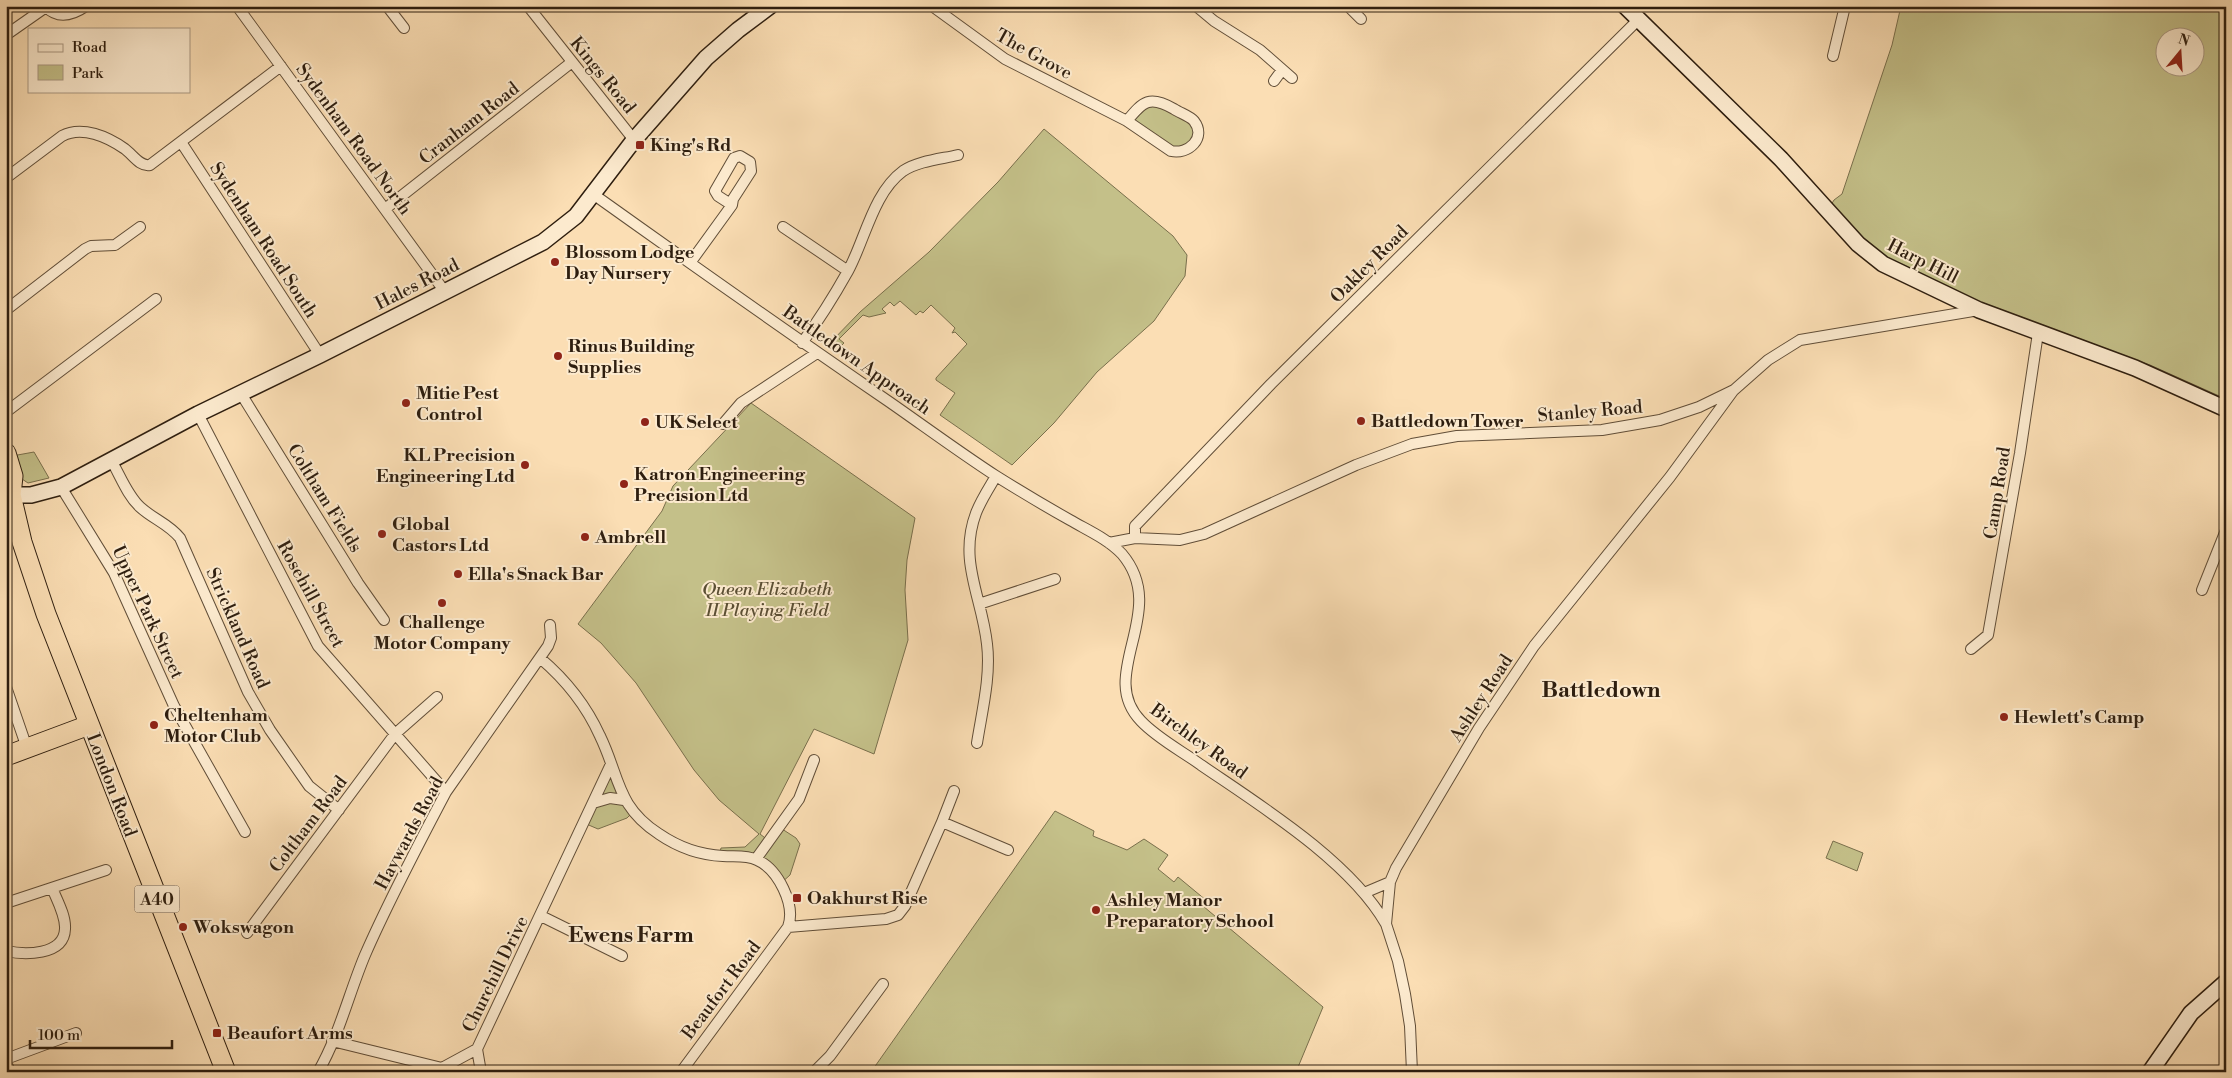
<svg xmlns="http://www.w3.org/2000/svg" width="2232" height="1078" font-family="'Libre Bodoni',serif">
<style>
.green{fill:#c4c089;stroke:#796f4c;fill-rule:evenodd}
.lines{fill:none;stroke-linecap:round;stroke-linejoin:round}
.street-casing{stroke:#614e38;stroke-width:12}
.secondary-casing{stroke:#2e1e0f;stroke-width:18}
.highway-casing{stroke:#2e1e0f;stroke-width:21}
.street{stroke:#fceace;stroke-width:10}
.secondary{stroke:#fceace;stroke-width:15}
.highway{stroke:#fbdeb4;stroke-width:19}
.poi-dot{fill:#8f2418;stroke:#fceace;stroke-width:2}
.labels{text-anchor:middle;stroke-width:4;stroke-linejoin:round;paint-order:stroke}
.shield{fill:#fceace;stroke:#6c5b48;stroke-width:1}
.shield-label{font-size:16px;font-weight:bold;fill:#2e1e0f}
.street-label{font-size:18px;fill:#2e1e0f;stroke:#fceace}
.poi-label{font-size:18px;font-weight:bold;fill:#2e1e0f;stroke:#fceace;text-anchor:start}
.park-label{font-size:18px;font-style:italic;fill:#5b4f34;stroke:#fceace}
.district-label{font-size:22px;font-weight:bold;fill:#2e1e0f;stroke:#fceace}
</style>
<rect width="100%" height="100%" fill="#fbdeb4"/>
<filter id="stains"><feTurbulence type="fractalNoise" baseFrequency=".004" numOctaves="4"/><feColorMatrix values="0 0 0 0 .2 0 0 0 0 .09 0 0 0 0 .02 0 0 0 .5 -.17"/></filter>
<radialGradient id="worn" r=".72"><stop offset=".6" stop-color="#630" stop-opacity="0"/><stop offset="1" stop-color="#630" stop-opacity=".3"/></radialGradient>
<!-- green -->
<path class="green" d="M1901 6H2226V399L2150 365 1992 309 1879 254 1831 205 1834 200 1842 194 1892 45ZM2164 38H2194V68H2164Z
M1149 101 1193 120 1198 134 1179 152 1127 121Z
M1044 129 1173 236 1187 255 1185 276 1154 321 1097 372 1054 423 1012 465 940 415 955 393 936 380V378L967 344 955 332 952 333 955 328 931 305 923 313 920 311 916 315 900 301 894 306 890 302 882 309 886 313 869 317 863 315 839 339 844 343 842 345 829 344 860 312 929 252 998 182Z
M751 403 915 518 907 560 905 590 908 640 874 754 814 729 760 834 769 841 779 827 796 838 800 844 790 875 780 884 765 864 719 856 721 848 745 847 759 834 719 800 694 770 636 683 601 643 578 624 662 511 673 486Z
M34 452 49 478 28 483 19 477 12 456Z
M611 764 633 812 627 818 598 829 584 823Z
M1055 811 1094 831 1093 836 1127 850 1144 839 1168 855 1158 869 1174 882 1178 877 1207 901 1203 906 1323 1007 1296 1072H871Z
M1833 841 1863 853 1857 871 1826 858Z"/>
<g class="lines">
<!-- street casing -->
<g class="street-casing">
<path id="street" d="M237 6 445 292
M387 6 404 28
M528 6 634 140
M932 6 1005 59 1127 121 1171 151C1188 155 1207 138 1194 121 1190 116 1180 113 1174 109 1150 95 1143 101 1127 121
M1196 6 1214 21 1260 50 1292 78
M1348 6 1361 19
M46 7C59 20 73 15 86 6
M6 35 46 7
M1833 56 1845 6
M1274 81 1282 70
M181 142 320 355
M6 178 62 136C82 125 108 137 125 149 133 155 140 167 150 165L281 66
M593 194C691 264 789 333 888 401 924 426 959 452 996 476 1020 491 1045 506 1070 520 1087 530 1108 539 1122 554 1171 612 1095 674 1141 721 1158 739 1182 751 1201 765 1261 806 1350 861 1386 924
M385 209 572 62
M783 227 848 271
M690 263 732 205 733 199 751 171 750 162 740 156 734 158 715 191 718 196 732 205
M6 310 85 249 91 246 115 245 140 227
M802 343C819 320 834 296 848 271 865 240 873 193 903 171 918 161 941 159 958 155
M240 392 358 583 384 620
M6 412 156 299
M198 414 318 646 446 792
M723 424 741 403 817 353
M111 460C120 475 127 495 140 507 153 519 169 524 180 538L248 692 270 730 309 786 339 810
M61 487 114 573 174 706 245 832
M1135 538V526L1271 384 1639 19
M1109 543 1135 538 1180 540 1204 534 1356 465 1412 444 1457 436 1602 430 1660 420 1699 407 1734 390 1768 360 1800 340 1979 310
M2202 590 2226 530
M979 604 1055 579
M1971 649 1988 635 2020 453 2038 333
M540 658C566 680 586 705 600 736 620 777 616 806 659 834 678 847 700 855 723 856 734 857 746 855 757 860 778 869 796 905 788 927L681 1072
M6 687 27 748
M977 743C982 711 991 676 987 644 982 597 958 561 976 513 981 500 989 488 996 476
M593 803 610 798 624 800
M942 822 954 791
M756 859 799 799 814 760
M1364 893 1390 882
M6 903 106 870
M541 916 622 956
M788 927 886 919 898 915 905 906 942 822 1008 850
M247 933 395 734 437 697
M6 951C24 955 64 956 65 929 66 916 57 900 52 888
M332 1041 442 1068 447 1071
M477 1049 481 1072
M6 1059 76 1033
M6 1062 10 1072
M442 1068 477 1049 611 764
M318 1072C339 1036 349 993 365 955 389 900 418 845 446 792L548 646 551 638 550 625
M814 1072 830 1056 883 984
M1412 1072 1410 1026 1405 994 1398 961 1386 924 1390 882 1396 868 1479 728 1534 646 1670 477 1733 391"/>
</g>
<!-- secondary casing -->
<g class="secondary-casing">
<path id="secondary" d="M1625 6 1781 159 1858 244 1883 264 1979 310 2135 368 2226 409
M11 495H31L61 487 198 414 320 355 543 242 576 216 634 140 706 58 738 30 770 6
M2150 1072 2191 1013 2226 982"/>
</g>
<!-- highway casing -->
<g class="highway-casing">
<path id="highway" d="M6 453 13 476 11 495 22 542 46 614 226 1072
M6 756 89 725"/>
</g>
<!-- street -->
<use href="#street" class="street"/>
<!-- secondary -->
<use href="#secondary" class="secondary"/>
<!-- highway -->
<use href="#highway" class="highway"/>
</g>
<!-- markers -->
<g class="poi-dot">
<rect x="635" y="140" width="10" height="10" rx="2.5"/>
<circle cx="555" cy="262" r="5"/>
<circle cx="558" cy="356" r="5"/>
<circle cx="406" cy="403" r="5"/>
<circle cx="1361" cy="421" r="5"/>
<circle cx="645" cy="422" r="5"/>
<circle cx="525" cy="465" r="5"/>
<circle cx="624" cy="484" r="5"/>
<circle cx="382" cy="534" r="5"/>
<circle cx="585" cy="537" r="5"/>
<circle cx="458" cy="574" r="5"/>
<circle cx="442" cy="603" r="5"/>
<circle cx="2004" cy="717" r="5"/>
<circle cx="154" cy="725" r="5"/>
<rect x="792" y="893" width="10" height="10" rx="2.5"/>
<circle cx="1096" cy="910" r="5"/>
<circle cx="183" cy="927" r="5"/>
<rect x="212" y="1028" width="10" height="10" rx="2.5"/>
</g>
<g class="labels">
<!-- shield labels -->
<rect class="shield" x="134.5" y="885.5" width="45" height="27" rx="4"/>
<g class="shield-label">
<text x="157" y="905">A40</text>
</g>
<!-- street labels -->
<g class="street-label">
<text transform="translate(1034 54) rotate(29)" y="6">The Grove</text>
<text transform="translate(603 75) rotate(51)" y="6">Kings Road</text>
<text transform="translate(469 123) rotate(-38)" y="6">Cranham Road</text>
<text transform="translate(354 139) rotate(54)" y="6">Sydenham Road North</text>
<text transform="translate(264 240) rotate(57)" y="6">Sydenham Road South</text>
<text transform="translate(1923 261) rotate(27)" y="6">Harp Hill</text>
<text transform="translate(1369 264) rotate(-45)" y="6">Oakley Road</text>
<text transform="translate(417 284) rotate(-27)" y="6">Hales Road</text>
<text transform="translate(857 360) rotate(35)" y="6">Battledown Approach</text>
<text transform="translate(1590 411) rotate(-5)" y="6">Stanley Road</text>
<text transform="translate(1997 493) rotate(-81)" y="6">Camp Road</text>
<text transform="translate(325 498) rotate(58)" y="6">Coltham Fields</text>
<text transform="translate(311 594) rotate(61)" y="6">Rosehill Street</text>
<text transform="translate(148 612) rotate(65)" y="6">Upper Park Street</text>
<text transform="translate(238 628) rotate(66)" y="6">Strickland Road</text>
<text transform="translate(1481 698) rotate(-57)" y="6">Ashley Road</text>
<text transform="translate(1199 741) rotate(36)" y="6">Birchley Road</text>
<text transform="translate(112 785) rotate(69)" y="6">London Road</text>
<text transform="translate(308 824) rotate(-53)" y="6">Coltham Road</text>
<text transform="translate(409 833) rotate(-62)" y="6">Haywards Road</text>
<text transform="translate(495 974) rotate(-64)" y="6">Churchill Drive</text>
<text transform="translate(721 990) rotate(-53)" y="6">Beaufort Road</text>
</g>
<!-- poi labels -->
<g class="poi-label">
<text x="650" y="151">King's Rd</text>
<text x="565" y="258">Blossom Lodge<tspan x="565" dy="21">Day Nursery</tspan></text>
<text x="568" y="352">Rinus Building<tspan x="568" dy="21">Supplies</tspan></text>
<text x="416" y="399">Mitie Pest<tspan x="416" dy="21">Control</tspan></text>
<text x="1371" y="427">Battledown Tower</text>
<text x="655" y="428">UK Select</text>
<text x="515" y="461" text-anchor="end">KL Precision<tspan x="515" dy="21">Engineering Ltd</tspan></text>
<text x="634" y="480">Katron Engineering<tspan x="634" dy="21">Precision Ltd</tspan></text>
<text x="392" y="530">Global<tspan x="392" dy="21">Castors Ltd</tspan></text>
<text x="595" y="543">Ambrell</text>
<text x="468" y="580">Ella's Snack Bar</text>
<text x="442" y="628" text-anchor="middle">Challenge<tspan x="442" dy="21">Motor Company</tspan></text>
<text x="164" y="721">Cheltenham<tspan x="164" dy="21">Motor Club</tspan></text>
<text x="2014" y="723">Hewlett's Camp</text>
<text x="807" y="904">Oakhurst Rise</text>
<text x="1106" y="906">Ashley Manor<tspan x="1106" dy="21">Preparatory School</tspan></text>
<text x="193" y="933">Wokswagon</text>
<text x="227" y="1039">Beaufort Arms</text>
</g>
<!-- park labels -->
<g class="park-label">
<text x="767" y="595">Queen Elizabeth<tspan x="767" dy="21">II Playing Field</tspan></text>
</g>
<!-- district labels -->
<g class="district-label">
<text x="1601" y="697">Battledown</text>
<text x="631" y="942">Ewens Farm</text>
</g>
</g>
<!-- margin -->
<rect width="2232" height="1078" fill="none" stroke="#fbdeb4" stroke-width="25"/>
<rect x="8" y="8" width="2217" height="1063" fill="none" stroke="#2e1e0f" stroke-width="2.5"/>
<rect x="12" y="12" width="2207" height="1053" fill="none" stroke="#2e1e0f"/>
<!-- legend -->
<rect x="28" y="28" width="162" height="65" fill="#fceace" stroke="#aa9882"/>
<rect x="38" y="44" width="25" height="8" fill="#fceace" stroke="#aa9882"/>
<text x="72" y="52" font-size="15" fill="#2e1e0f">Road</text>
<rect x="38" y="65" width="25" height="15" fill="#c4c089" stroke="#aa9882"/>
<text x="72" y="78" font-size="15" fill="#2e1e0f">Park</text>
<!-- north arrow -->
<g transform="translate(2180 52) rotate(18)"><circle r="24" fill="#fceace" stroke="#aa9882"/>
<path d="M0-4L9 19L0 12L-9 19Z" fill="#8f2418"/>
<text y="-8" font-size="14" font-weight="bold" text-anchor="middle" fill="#2e1e0f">N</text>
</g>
<!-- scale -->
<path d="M30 1040v8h142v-8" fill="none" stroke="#2e1e0f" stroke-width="2.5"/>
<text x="38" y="1040" font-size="15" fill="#2e1e0f" stroke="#fceace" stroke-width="4" paint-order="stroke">100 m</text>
<rect width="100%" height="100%" filter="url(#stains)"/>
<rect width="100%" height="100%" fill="url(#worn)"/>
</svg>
